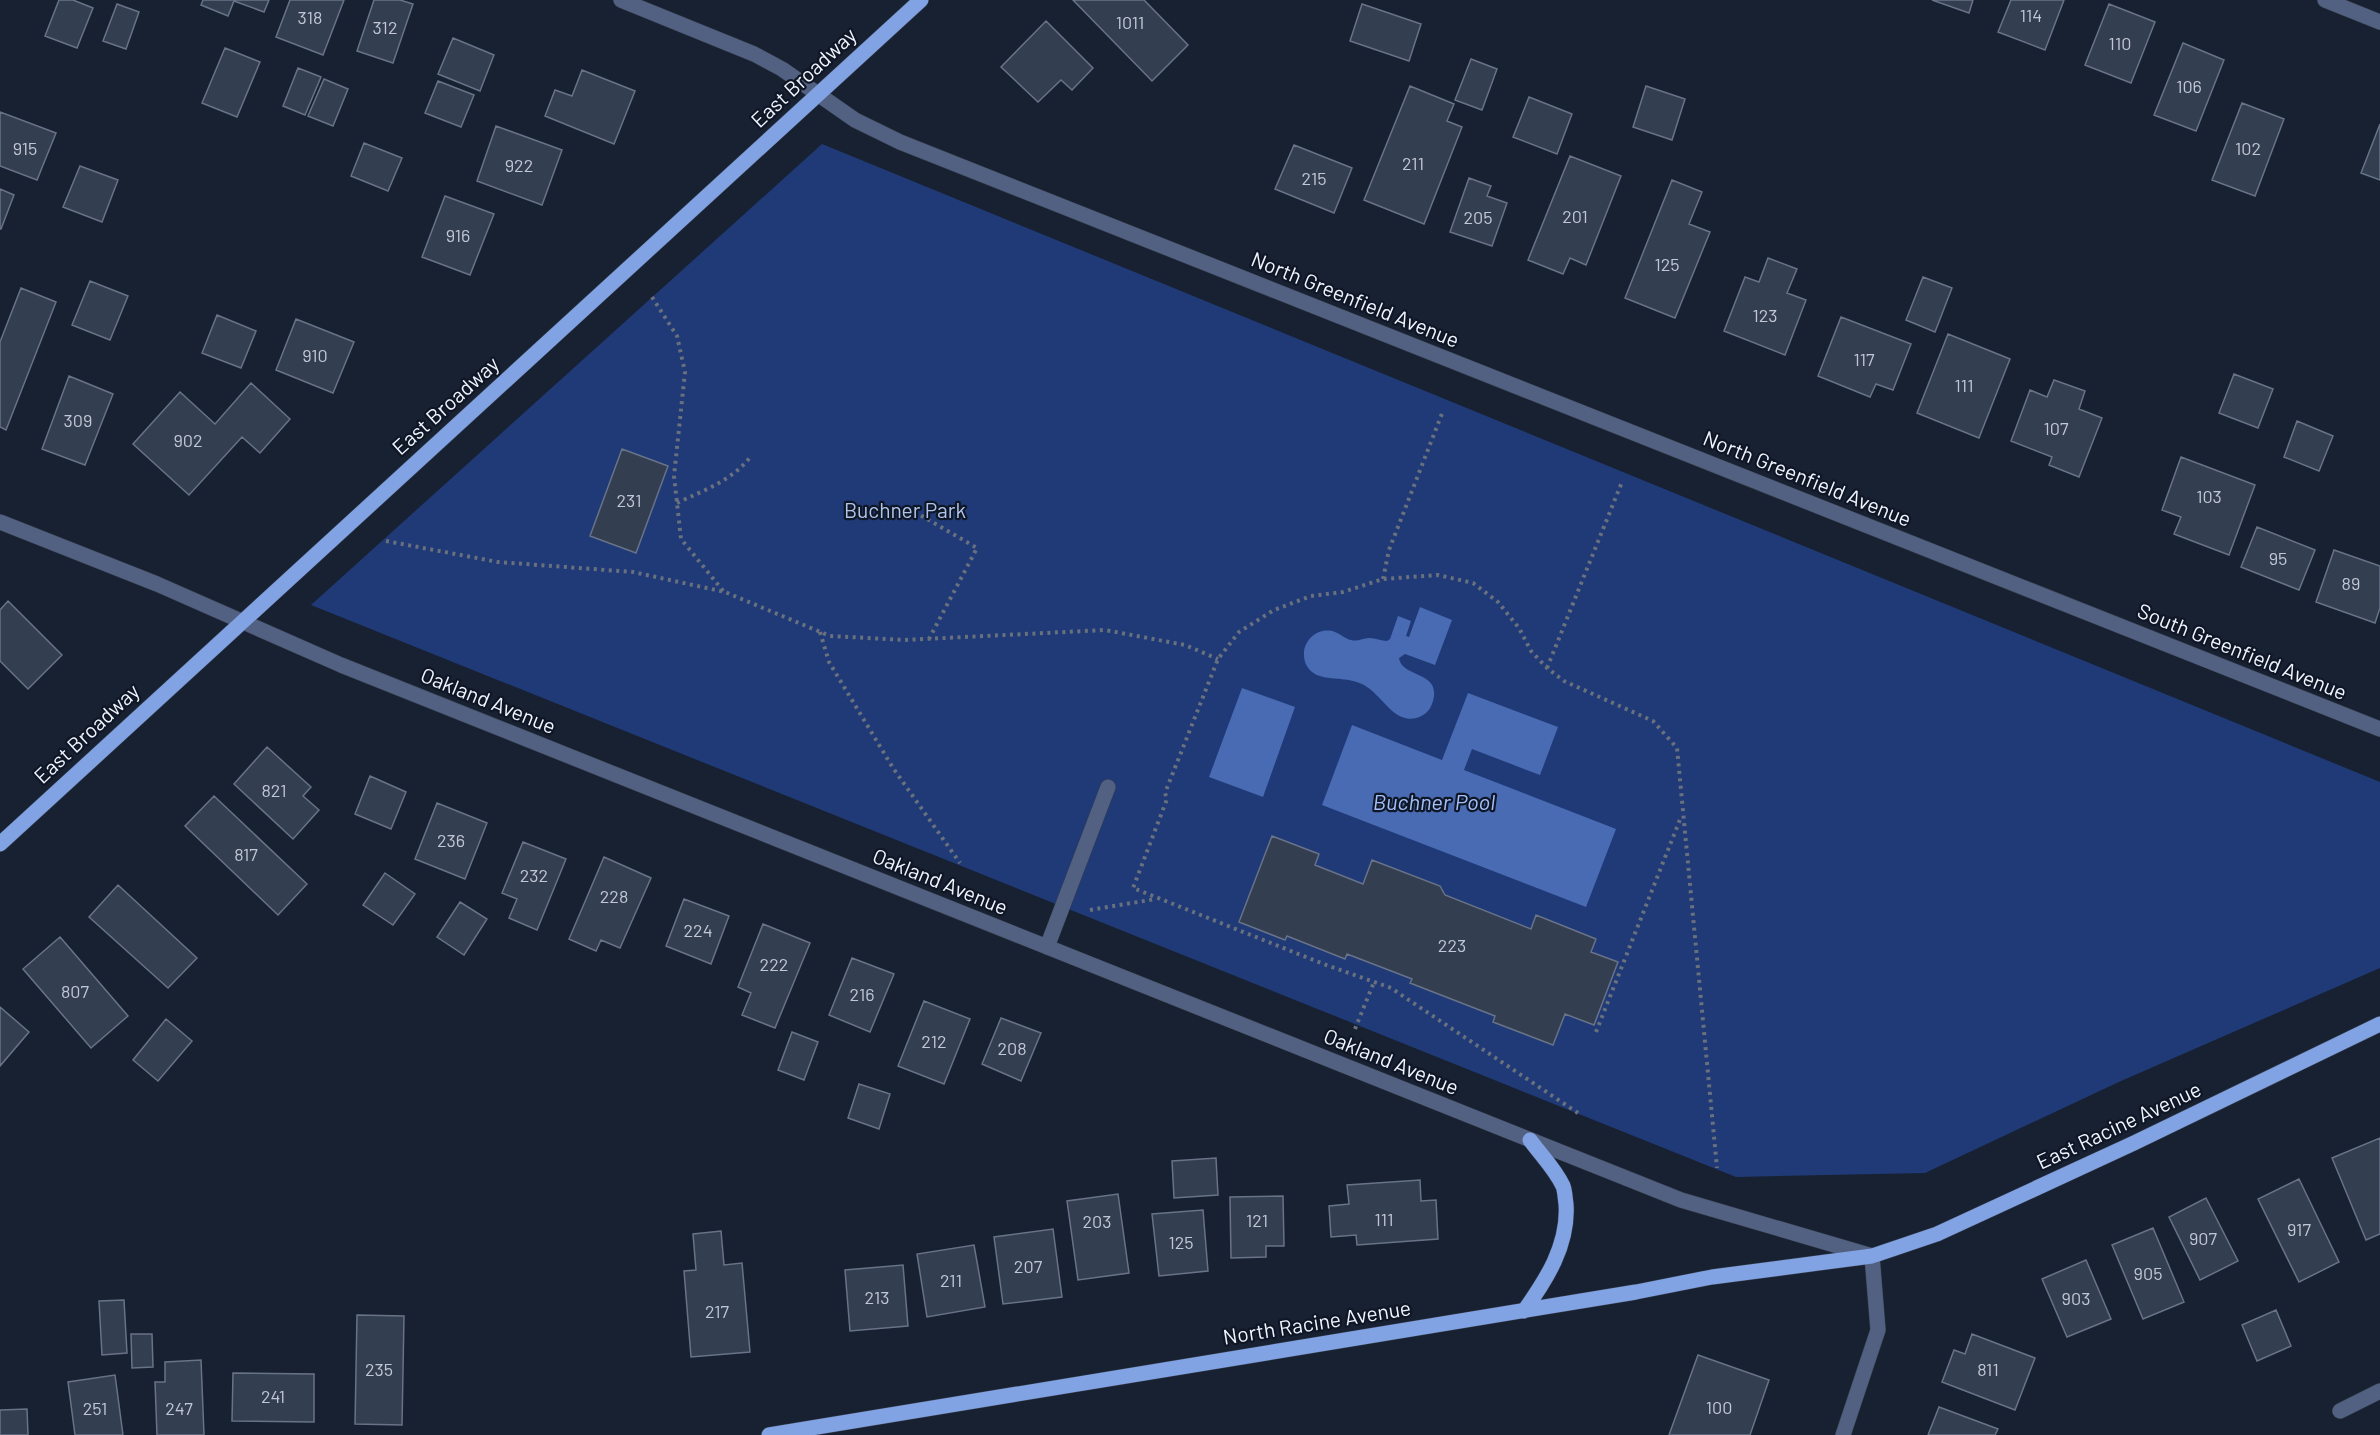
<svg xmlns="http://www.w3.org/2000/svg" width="2380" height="1435" font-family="Barlow,sans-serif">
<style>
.green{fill:#1f3a77}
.water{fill:#496bb3}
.building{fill:#343e51;stroke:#687388;stroke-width:1.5}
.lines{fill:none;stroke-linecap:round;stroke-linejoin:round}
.minor-casing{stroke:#363f4e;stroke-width:16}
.major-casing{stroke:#363f4e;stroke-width:16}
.path{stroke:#69707e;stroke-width:4;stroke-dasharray:3 4.5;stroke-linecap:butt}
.minor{stroke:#526181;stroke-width:15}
.major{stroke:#81a2e3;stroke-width:15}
.labels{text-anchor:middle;stroke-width:4.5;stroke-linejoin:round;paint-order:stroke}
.number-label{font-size:18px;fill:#c1c7d4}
.street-label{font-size:21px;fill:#f0f5ff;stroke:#0f1727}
.park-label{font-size:21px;fill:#b0c5ec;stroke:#0f1727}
.water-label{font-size:22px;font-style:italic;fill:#a3c0fb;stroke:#0f1727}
</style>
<rect width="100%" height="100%" fill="#182131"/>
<!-- green -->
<path class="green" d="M822 144 2380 782V968L2121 1081 1925 1173 1736 1177 311 605Z"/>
<!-- water -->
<path class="water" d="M1420 607 1452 620 1435 665 1405 654 1399 658C1402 679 1444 670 1432 704 1428 716 1413 722 1402 717 1390 713 1378 693 1364 685 1347 676 1327 681 1315 674 1308 670 1304 663 1304 655 1303 639 1320 626 1335 632 1341 634 1345 639 1351 640 1358 642 1363 638 1369 638 1376 638 1381 641 1387 641L1390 639 1398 616 1411 621 1406 636 1409 637Z
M1242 688 1295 707 1263 797 1209 777Z
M1468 693 1558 727 1540 775 1472 749 1464 770 1616 829 1586 907 1322 805 1352 725 1442 760Z"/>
<!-- building -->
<path class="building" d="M59 0H73L93 8 77 48 45 36Z
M203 0H269L264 12 234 1 228 16 201 5Z
M290 0H344L323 55 276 37Z
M374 0H400L413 4 393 63 357 51Z
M1073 0H1144L1188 45 1152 81Z
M1932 0H1973L1969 13Z
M2011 0H2064L2045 50 1998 32Z
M117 4 139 12 126 49 103 41Z
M1362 4 1421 24 1409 61 1350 41Z
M2109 4 2155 22 2131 83 2085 65Z
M1046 21 1093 68 1072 90 1061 80 1038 102 1001 67Z
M453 38 494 55 480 91 438 74Z
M2183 43 2224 60 2196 131 2154 115Z
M225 48 260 62 237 117 202 103Z
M1471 59 1497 69 1482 110 1455 100Z
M298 68 321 77 305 115 283 106Z
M582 70 635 91 614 144 545 116 555 90 572 96Z
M324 79 348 89 333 126 308 116Z
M438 81 474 95 461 127 425 113Z
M1410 86 1454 104 1447 121 1462 127 1424 224 1364 200Z
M1646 86 1685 99 1672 140 1633 127Z
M1529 97 1572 114 1557 154 1513 137Z
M2242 103 2284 119 2255 196 2212 180Z
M0 112 56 133 37 180 0 166Z
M2380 124V180L2361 173Z
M496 126 562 150 542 205 477 181Z
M364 143 402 158 388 191 351 176Z
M1294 145 1352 168 1334 213 1275 189Z
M1570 156 1621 176 1586 265 1570 258 1563 274 1528 260Z
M80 166 118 180 102 222 63 207Z
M1469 178 1491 186 1487 196 1507 203 1492 246 1450 232Z
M1672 180 1702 192 1689 224 1710 232 1675 318 1625 298Z
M0 189 14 195 1 229H0Z
M445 196 494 214 470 275 422 257Z
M1768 258 1797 269 1787 293 1806 300 1785 355 1724 331 1745 277 1759 282Z
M1923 277 1952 288 1935 332 1906 320Z
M90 281 128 296 110 340 72 325Z
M21 288 56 302 6 430 0 427V342Z
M217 315 256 331 241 368 202 353Z
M1841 317 1911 344 1893 390 1876 384 1870 397 1818 376Z
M296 319 354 342 333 393 276 370Z
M1948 334 2010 359 1979 438 1917 413Z
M2234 374 2273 389 2258 428 2219 413Z
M69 376 113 394 85 465 42 449Z
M2054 380 2085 391 2079 409 2102 418 2079 477 2049 465 2052 457 2011 441 2030 390 2047 397Z
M251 383 290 419 260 453 242 437 189 495 133 444 180 392 215 424Z
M2297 421 2333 436 2319 471 2284 457Z
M622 449 668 466 636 553 590 536Z
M2181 457 2255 485 2229 555 2174 534 2181 517 2162 510Z
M2257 527 2315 550 2299 590 2241 567Z
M2334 550 2380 566V608L2375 623 2316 602Z
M8 601 62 655 28 689 0 661V610Z
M267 747 311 787 303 796 319 810 293 839 234 784Z
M370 776 406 792 391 829 355 814Z
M214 796 307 884 278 915 185 826Z
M437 803 487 823 465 879 415 859Z
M1272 836 1319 854 1315 865 1363 884 1372 860 1440 886 1445 895 1531 929 1536 915 1596 939 1591 952 1618 962 1594 1025 1565 1014 1553 1045 1493 1022 1495 1016 1410 983 1412 979 1347 954 1345 959 1287 936 1285 940 1239 922Z
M523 842 566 859 537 930 509 918 517 899 502 893Z
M604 857 651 878 620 948 601 940 596 951 569 939Z
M385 873 415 894 393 925 363 905Z
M118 885 197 958 168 988 89 917Z
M684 899 729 916 711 964 666 946Z
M460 902 487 919 464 955 437 937Z
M763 924 810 943 775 1028 742 1015 751 993 738 987Z
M60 937 128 1016 91 1048 23 969Z
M852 958 894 974 870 1032 829 1015Z
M924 1001 970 1019 944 1084 898 1066Z
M0 1007 29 1032 0 1066Z
M1001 1018 1041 1033 1021 1081 982 1064Z
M166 1019 192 1041 158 1081 133 1060Z
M792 1032 818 1042 804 1080 778 1070Z
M859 1084 890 1094 879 1129 848 1118Z
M2380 1138V1234L2366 1240 2332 1158Z
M1216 1158 1218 1195 1174 1198 1172 1161Z
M2299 1179 2339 1262 2299 1282 2258 1199Z
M1420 1180 1421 1201 1436 1200 1438 1239 1357 1245 1356 1235 1331 1237 1329 1206 1349 1204 1347 1185Z
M1118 1194 1129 1273 1078 1280 1067 1201Z
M1283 1196 1284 1246H1266V1257L1231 1258 1230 1197Z
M2206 1198 2238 1261 2200 1280 2169 1217Z
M1203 1210 1208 1271 1159 1276 1152 1214Z
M2153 1228 2184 1302 2143 1319 2112 1245Z
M1053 1229 1062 1297 1003 1304 994 1237Z
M721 1231 724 1265 742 1263 750 1352 691 1357 684 1271 696 1270 693 1234Z
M974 1245 985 1307 927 1317 917 1254Z
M2086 1260 2111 1319 2067 1337 2042 1279Z
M903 1265 908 1326 850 1331 845 1270Z
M124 1300 127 1353 102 1355 99 1301Z
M2276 1310 2291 1346 2257 1361 2242 1325Z
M357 1315 404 1316 402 1425 355 1424Z
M131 1334H152L153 1367 132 1368Z
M1972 1334 2035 1358 2015 1410 1942 1382 1954 1350 1965 1354Z
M1698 1355 1769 1380 1750 1435H1669Z
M201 1360 204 1435H157L155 1382H165V1362Z
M233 1373 314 1374V1422L232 1421Z
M115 1375 123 1435H75L68 1382Z
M1939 1407 1998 1429 1995 1435H1928Z
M27 1409 28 1435H0V1410Z"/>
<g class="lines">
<!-- minor casing -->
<g class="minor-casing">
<path id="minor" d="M621 0 754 54 782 69 855 120 900 142 2380 729
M2325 0 2380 22
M0 522 157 584 341 665 1681 1200 1872 1256 1878 1330 1843 1435
M1047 947 1108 787
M2340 1411 2380 1391"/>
</g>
<!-- major casing -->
<g class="major-casing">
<path id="major" d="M0 844 921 0
M1524 1311C1546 1280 1569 1245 1566 1204 1565 1198 1565 1191 1563 1186 1555 1169 1541 1155 1530 1140
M769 1435 1636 1292 1712 1277 1872 1256 1937 1234 2134 1143 2380 1024"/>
</g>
<!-- path -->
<path class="path" d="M652 297 677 336 685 372 674 476 681 539 724 592
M677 503C704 490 732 481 751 456
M908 508 977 548 929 639
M386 541 498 562 633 572 725 592 830 636 905 640 1105 630 1185 645 1218 659
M1383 579 1389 550 1443 411
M820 632 829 662 893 768 960 863
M1547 668 1622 482
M1090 910 1156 899
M1355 1029 1374 982
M1596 1032 1681 817
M1578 1113 1391 988 1326 965 1133 888 1167 799 1165 793 1218 659 1239 632 1274 610 1311 596 1343 592 1383 579 1438 575 1473 583 1498 602 1519 628 1531 651 1547 668 1564 681 1653 721 1677 748 1717 1168"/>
<!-- minor -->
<use href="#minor" class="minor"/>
<!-- major -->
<use href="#major" class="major"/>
</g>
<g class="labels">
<!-- number labels -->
<g class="number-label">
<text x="2031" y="22">114</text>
<text x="310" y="24">318</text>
<text x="1130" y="29">1011</text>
<text x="385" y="34">312</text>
<text x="2120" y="50">110</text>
<text x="2189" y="93">106</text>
<text x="25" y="155">915</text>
<text x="2248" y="155">102</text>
<text x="1413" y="170">211</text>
<text x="519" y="172">922</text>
<text x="1314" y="185">215</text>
<text x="1575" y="223">201</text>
<text x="1478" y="224">205</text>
<text x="458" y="242">916</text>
<text x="1667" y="271">125</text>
<text x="1765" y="322">123</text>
<text x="315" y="362">910</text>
<text x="1864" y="366">117</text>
<text x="1964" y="392">111</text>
<text x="78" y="427">309</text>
<text x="2056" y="435">107</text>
<text x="188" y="447">902</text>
<text x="2209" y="503">103</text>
<text x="629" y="507">231</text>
<text x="2278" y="565">95</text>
<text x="2351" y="590">89</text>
<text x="274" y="797">821</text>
<text x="451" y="847">236</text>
<text x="246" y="861">817</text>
<text x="534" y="882">232</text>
<text x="614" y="903">228</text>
<text x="698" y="937">224</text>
<text x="1452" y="952">223</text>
<text x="774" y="971">222</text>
<text x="75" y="998">807</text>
<text x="862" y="1001">216</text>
<text x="934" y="1048">212</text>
<text x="1012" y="1055">208</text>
<text x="1384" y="1226">111</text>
<text x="1257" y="1227">121</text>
<text x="1097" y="1228">203</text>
<text x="2299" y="1236">917</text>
<text x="2203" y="1245">907</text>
<text x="1181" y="1249">125</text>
<text x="1028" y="1273">207</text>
<text x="2148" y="1280">905</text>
<text x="951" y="1287">211</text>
<text x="877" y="1304">213</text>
<text x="2076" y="1305">903</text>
<text x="717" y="1318">217</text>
<text x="379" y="1376">235</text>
<text x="1988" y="1376">811</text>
<text x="273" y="1403">241</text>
<text x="1719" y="1414">100</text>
<text x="95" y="1415">251</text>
<text x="179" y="1415">247</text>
</g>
<!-- street labels -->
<g class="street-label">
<text transform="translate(804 78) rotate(-43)" y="7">East Broadway</text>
<text transform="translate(1355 300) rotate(22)" y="7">North Greenfield Avenue</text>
<text transform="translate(446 406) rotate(-42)" y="7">East Broadway</text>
<text transform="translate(1807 479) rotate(22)" y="7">North Greenfield Avenue</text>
<text transform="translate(2242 652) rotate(22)" y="7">South Greenfield Avenue</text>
<text transform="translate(488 701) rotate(22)" y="7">Oakland Avenue</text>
<text transform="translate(87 734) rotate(-43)" y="7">East Broadway</text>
<text transform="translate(940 882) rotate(22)" y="7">Oakland Avenue</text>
<text transform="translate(1391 1062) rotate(22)" y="7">Oakland Avenue</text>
<text transform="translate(2119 1126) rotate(-25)" y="7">East Racine Avenue</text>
<text transform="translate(1317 1323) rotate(-9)" y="7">North Racine Avenue</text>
</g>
<!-- park labels -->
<g class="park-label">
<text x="905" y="518">Buchner Park</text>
</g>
<!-- water labels -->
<g class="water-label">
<text x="1434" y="810">Buchner Pool</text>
</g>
</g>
</svg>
